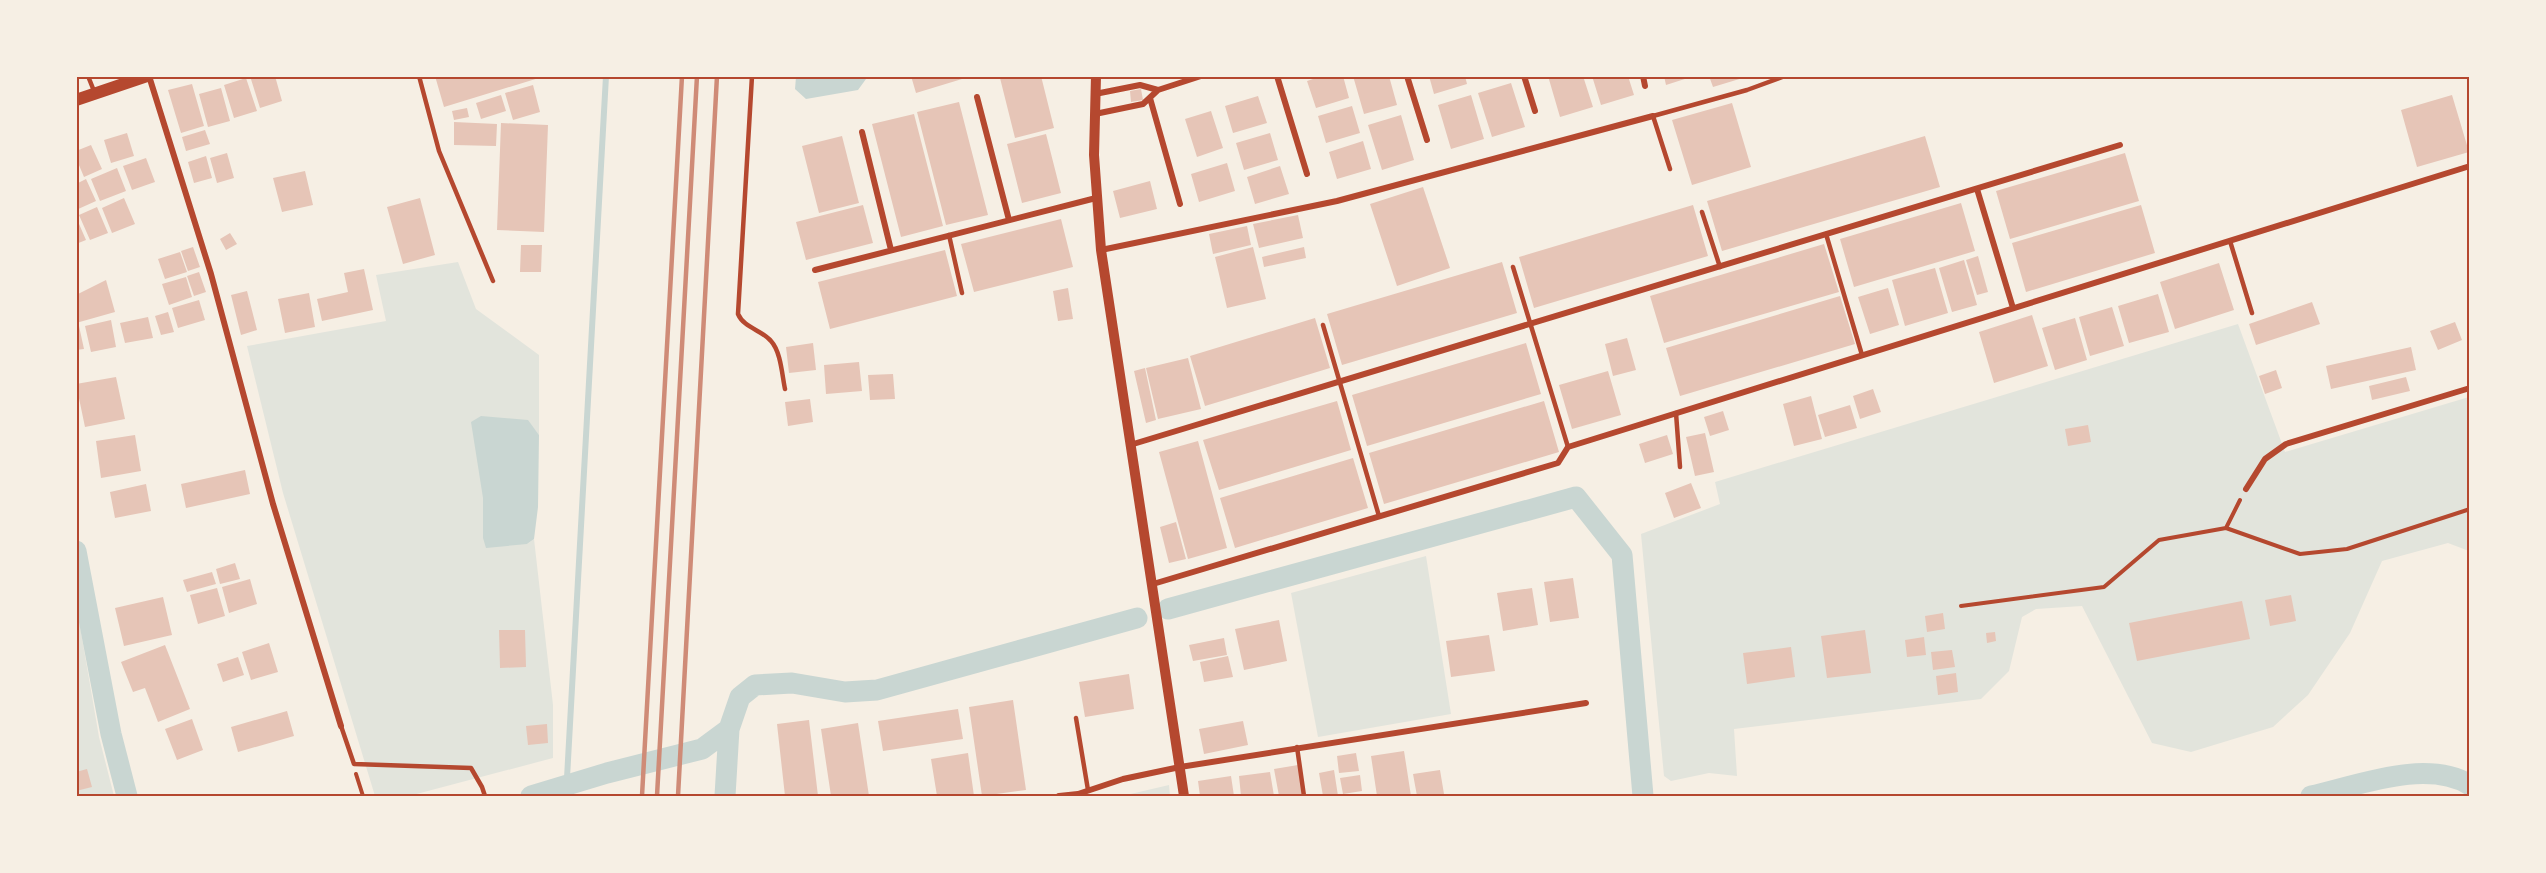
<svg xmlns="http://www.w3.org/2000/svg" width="2546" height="873" font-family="Poppins,sans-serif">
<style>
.green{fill:#e2e4dc}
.water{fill:#c9d6d2}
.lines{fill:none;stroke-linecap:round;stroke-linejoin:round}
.stream{stroke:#c9d6d2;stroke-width:6}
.canal{stroke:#c9d6d2;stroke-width:21}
.building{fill:#e6c5b7}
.path{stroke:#b5482f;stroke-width:4}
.service{stroke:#b5482f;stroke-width:4.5}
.minor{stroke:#b5482f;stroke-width:6}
.tertiary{stroke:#b5482f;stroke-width:10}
.secondary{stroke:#b5482f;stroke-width:12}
.rail{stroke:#cf8b77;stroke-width:4.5}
.neatline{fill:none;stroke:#b5482f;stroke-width:2}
</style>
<rect width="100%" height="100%" fill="#f6efe4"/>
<!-- green -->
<path class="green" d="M458 262 476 309 539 355V435L527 420 483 498V538L527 544 534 539 553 705V758L409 796H375L283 493 247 346 386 321 376 275Z
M2238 324 2285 452 2469 397V551L2448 543 2382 561 2350 633 2308 695 2273 727 2191 752 2152 743 2082 606 2036 609 2022 617 2009 671 1981 699 1734 729 1737 776 1709 773 1671 781 1664 776 1641 534 1720 504 1715 482Z
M1426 556 1451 714 1318 737 1291 593Z
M76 603 99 737 114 796H77Z
M1169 785 1170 796H1122Z"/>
<!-- water -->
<path class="water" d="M796 77 866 76V79L858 90 806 99 795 89Z
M481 416 528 420 539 435 538 507 534 539 527 544 486 548 483 538V498L471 422Z"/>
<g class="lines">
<!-- stream -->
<path class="stream" d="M566 796 606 76"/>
<!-- canal -->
<path class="canal" d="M76 551 111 734 127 796
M1168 609 1576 497 1622 555 1643 796
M531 796 607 773 702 749 729 729 740 697 755 685 792 683 845 692 877 690 1137 618
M725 796 729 729
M2311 796C2357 786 2426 758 2470 785"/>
</g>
<!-- building -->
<path class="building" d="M250 76H275L282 101 260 108Z
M435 76H541L542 77 444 107Z
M911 76H961L962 79 916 93Z
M1005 76H1041L1054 128 1015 138 1000 78Z
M1322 76H1343L1349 98 1316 108 1307 81Z
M1353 76H1389L1397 105 1364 114Z
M1429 76H1465L1467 84 1434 94Z
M1548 76H1583L1593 107 1560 117Z
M1592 76H1628L1634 95 1601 105Z
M1664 76H1691V77L1666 85Z
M1709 76H1746V77L1713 87Z
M246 78 257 111 234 118 224 85Z
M1511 83 1525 127 1492 137 1478 93Z
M192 84 204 126 181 133 168 90Z
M533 85 540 112 513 120 505 93Z
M221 88 230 121 208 127 199 94Z
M1141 89 1143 100 1131 102 1130 91Z
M501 95 506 111 481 119 476 103Z
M1471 95 1484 139 1451 149 1438 105Z
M2452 95 2469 152 2417 167 2401 110Z
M1258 96 1267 123 1233 133 1225 106Z
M959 102 988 215 946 225 917 112Z
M1732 103 1751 167 1692 185 1672 120Z
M1352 106 1360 133 1326 143 1318 116Z
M467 108 469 117 454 120 452 111Z
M1211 111 1223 148 1197 157 1185 119Z
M914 114 943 226 901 237 872 124Z
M1401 115 1414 160 1382 170 1368 125Z
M454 122 497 124 496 146 454 145Z
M501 123 548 125 544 232 497 230Z
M205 130 210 144 186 151 182 137Z
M127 133 134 156 111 163 104 140Z
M1270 133 1278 160 1244 170 1236 143Z
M1046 134 1061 193 1022 203 1007 144Z
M842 136 859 203 819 213 802 146Z
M1925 136 1940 187 1722 251 1707 201Z
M1363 141 1371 169 1337 179 1329 152Z
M91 145 102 169 84 177 76 158V151Z
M227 153 234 178 217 183 210 158Z
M2125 153 2139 201 2010 239 1996 191Z
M206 156 212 178 194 183 188 162Z
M146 158 155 182 132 190 123 166Z
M1227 163 1235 191 1199 202 1191 174Z
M1280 166 1289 194 1255 204 1247 177Z
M117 168 126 191 100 201 91 179Z
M305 171 313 205 282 212 273 178Z
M86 179 96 201 76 210V184Z
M1150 181 1157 209 1120 218 1113 191Z
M1423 187 1450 268 1397 286 1370 204Z
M124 198 135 224 112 233 102 208Z
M420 198 435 255 403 264 387 207Z
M1961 203 1975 251 1854 287 1840 239Z
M863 205 873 243 806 260 796 222Z
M1693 205 1708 256 1534 308 1519 257Z
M2141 205 2155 253 2026 292 2012 243Z
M97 207 108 233 90 240 79 215Z
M1298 215 1303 238 1259 248 1253 224Z
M76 217 86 240 76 244Z
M1061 219 1073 267 974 292 961 244Z
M1247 226 1251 245 1213 254 1209 234Z
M230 233 237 244 226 250 220 239Z
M1824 244 1839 292 1664 343 1650 296Z
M521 245H542L541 272H520Z
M193 247 200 267 188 271 181 251Z
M1253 247 1266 299 1227 308 1215 257Z
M1304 247 1306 258 1264 267 1262 257Z
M945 250 957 296 830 329 818 282Z
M180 252 187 272 165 279 158 259Z
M1978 256 1988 292 1977 295 1966 260Z
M1964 260 1977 305 1952 312 1939 268Z
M1502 262 1517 313 1342 365 1327 314Z
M2219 263 2234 310 2175 329 2160 282Z
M1935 268 1948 313 1905 326 1892 280Z
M364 269 373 310 322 321 317 299 348 292 344 273Z
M199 272 206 292 194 296 187 276Z
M186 277 192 297 169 305 162 284Z
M106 280 115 312 76 323V295Z
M1068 288 1073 319 1058 321 1053 291Z
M1888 288 1899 325 1870 334 1858 297Z
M247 291 257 330 241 335 231 295Z
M309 293 315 327 285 333 278 299Z
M2158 294 2169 332 2129 343 2118 306Z
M1840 296 1855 344 1680 396 1666 348Z
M199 300 205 320 178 328 172 308Z
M2312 302 2320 324 2256 345 2249 324Z
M2112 307 2124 346 2090 356 2079 317Z
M168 312 174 332 161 335 155 316Z
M2032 315 2048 366 1994 383 1979 332Z
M148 317 153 338 125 343 120 323Z
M1315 318 1330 368 1205 406 1190 356Z
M2075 318 2087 360 2055 370 2042 328Z
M111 320 116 347 91 352 85 326Z
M2455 322 2462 340 2438 350 2430 331Z
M76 326H79L84 349 76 350Z
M1627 338 1636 370 1613 376 1605 344Z
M813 343 816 370 789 373 786 347Z
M1526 343 1541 394 1367 446 1352 395Z
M2411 347 2416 370 2331 389 2326 366Z
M1188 358 1201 409 1158 419 1146 368Z
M859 362 862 391 826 394 824 365Z
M1145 368 1156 420 1146 423 1134 371Z
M2276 370 2282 388 2265 394 2259 376Z
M1608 371 1621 415 1572 429 1559 385Z
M893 374 895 399 870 400 868 375Z
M116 377 125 419 85 427 76 384Z
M2406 377 2410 391 2372 400 2369 386Z
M1873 389 1881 412 1860 419 1853 396Z
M1811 396 1822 439 1794 446 1783 404Z
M810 399 813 422 788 426 785 402Z
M1337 401 1351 450 1219 490 1203 440Z
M1544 401 1559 452 1384 504 1369 453Z
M1850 405 1857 428 1825 437 1818 415Z
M1723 411 1729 430 1710 436 1704 417Z
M2088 425 2091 442 2068 446 2065 429Z
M1705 433 1714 472 1695 476 1686 437Z
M135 435 141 471 101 478 96 441Z
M1667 435 1673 454 1645 463 1639 444Z
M1198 441 1227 548 1188 559 1159 452Z
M1353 458 1368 508 1235 548 1220 498Z
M245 470 250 494 186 508 181 484Z
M1691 483 1701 508 1674 518 1665 493Z
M146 484 151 511 115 518 110 492Z
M1176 522 1186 559 1169 563 1160 527Z
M235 563 240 579 220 584 216 569Z
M212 572 216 584 187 592 183 580Z
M1573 578 1579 618 1550 622 1544 582Z
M250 579 257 604 229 613 222 587Z
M217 588 225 616 198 624 190 595Z
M1532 588 1538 625 1503 631 1497 593Z
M2291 595 2296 621 2270 626 2265 600Z
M163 597 172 635 124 646 115 608Z
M2242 601 2250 639 2137 661 2129 623Z
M1943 613 1945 629 1927 632 1925 616Z
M1279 620 1287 661 1244 670 1235 629Z
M499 630H525L526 667 500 668Z
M1865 630 1871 673 1827 678 1821 636Z
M1995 632 1996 641 1987 643 1986 633Z
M1489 635 1495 671 1451 677 1446 641Z
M1924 637 1926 655 1907 657 1905 640Z
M1224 638 1227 655 1193 661 1189 645Z
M269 643 278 672 251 680 242 652Z
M165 645 190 709 158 722 145 688 133 692 121 662Z
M1791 647 1795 677 1747 684 1743 653Z
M1952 650 1955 667 1933 670 1931 652Z
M1228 656 1233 677 1204 682 1200 662Z
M238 657 244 675 223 682 217 664Z
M1956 673 1958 692 1938 695 1936 676Z
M1129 674 1134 709 1085 717 1079 682Z
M1013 700 1026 790 982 796 969 707Z
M958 709 963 739 883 751 878 721Z
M287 711 294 736 238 752 231 727Z
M192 719 203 750 177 760 165 729Z
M809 720 818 796H785L777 724Z
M1243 721 1248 745 1204 754 1199 729Z
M858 723 869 796H831L821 729Z
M547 724 548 743 528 745 526 726Z
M1404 751 1411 796H1377L1371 756Z
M968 753 974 796H937L931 759Z
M1356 753 1359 771 1339 773 1337 756Z
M1298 765 1303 796H1279L1274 769Z
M87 769 92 787 76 791V772Z
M1334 770 1338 796H1323L1319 773Z
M1440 770 1444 794 1417 796 1413 774Z
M1270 772 1274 796H1241L1239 776Z
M1360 775 1362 791 1343 794 1340 778Z
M1231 776 1234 796H1200L1198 781Z"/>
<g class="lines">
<!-- path -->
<path class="path" d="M2226 528 2240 500
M1961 606 2104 587 2159 540 2226 528 2300 554 2347 549 2470 509
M356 774 363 796"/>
<!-- service -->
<path class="service" d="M88 76 94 91
M419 76 439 151 493 281
M752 76 738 314C744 328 762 330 771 341 781 352 782 375 785 389
M1670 169 1653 116 1747 90 1785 76
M1702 212 1720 267
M1826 234 1862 355
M949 235 962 293
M2230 241 2252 313
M1513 267 1568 447
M1323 325 1379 516
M1676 413 1680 467
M1076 718 1088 790
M341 726 354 764 471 768 482 787 485 796
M1297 747 1304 796"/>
<!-- minor -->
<path class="minor" d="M149 76 211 274 273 504 341 726
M1277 76 1307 174
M1407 76 1427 140
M1524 76 1535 111
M1643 76 1645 86
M1095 94 1140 85 1158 90
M977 97 1009 220
M1150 98 1180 204
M1095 114 1143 104 1158 90 1201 76
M862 132 891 250
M1977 189 2013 308
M1101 250 1337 201 1653 116
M815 270 1096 198
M1130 445 2120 145
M2246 489 2265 459 2286 444 2470 388
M1153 584 1558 463 1568 447 2470 166
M1059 796 1078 794 1123 779 1180 767 1586 703"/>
<!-- tertiary -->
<path class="tertiary" d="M1096 76 1094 155 1101 250 1184 796"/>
<!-- secondary -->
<path class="secondary" d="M76 100 147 76"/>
<!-- rail -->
<path class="rail" d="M642 796 682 76
M657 796 697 76
M678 796 717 76"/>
</g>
<!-- border -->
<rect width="2546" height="873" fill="none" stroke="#f6efe4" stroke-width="156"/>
<rect x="78" y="78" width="2390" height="717" class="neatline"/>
</svg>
